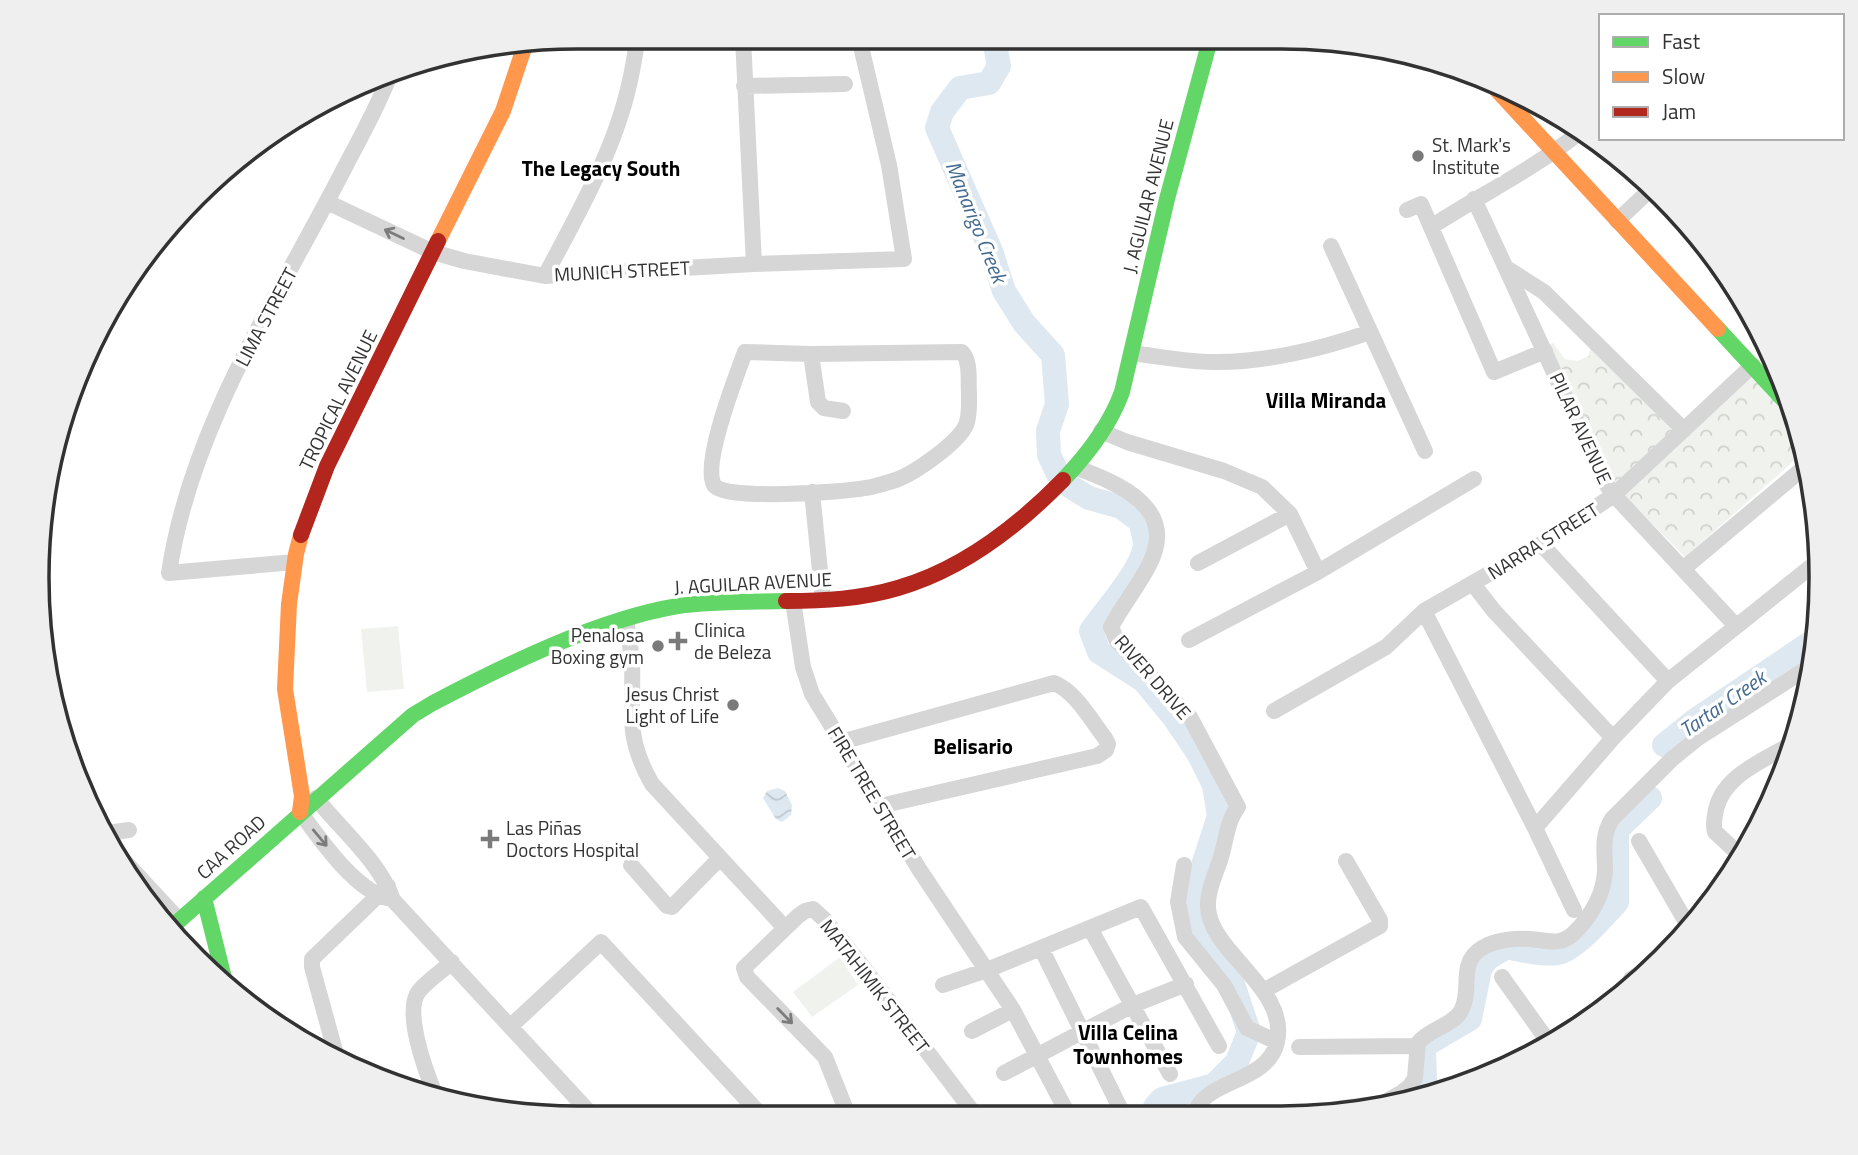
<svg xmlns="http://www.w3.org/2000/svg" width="1858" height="1155" font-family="'Titillium Web',sans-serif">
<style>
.grass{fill:#f0f3ed}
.forest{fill:url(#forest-crowns)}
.water{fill:url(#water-waves)}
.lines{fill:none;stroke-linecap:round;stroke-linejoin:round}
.river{stroke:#dee8f1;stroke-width:24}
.street{stroke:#d6d6d6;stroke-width:16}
.fast{stroke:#63d668;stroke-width:16}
.slow{stroke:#ff974d;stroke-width:16}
.jam{stroke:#b3261e;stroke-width:16}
.oneway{stroke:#7c7c7c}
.poi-dot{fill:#7a7a7a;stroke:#fff;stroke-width:2.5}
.labels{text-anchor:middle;stroke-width:7;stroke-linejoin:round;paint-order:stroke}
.poi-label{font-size:19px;fill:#323232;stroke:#fff;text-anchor:start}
.street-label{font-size:19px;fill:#323232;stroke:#fff}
.neighbourhood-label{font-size:21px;font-weight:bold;fill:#000;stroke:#fff}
.water-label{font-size:21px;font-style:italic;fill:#446a90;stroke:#fff}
.rim{fill:none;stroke:#323232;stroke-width:3.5}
</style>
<defs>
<pattern id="forest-crowns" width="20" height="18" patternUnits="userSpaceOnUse" patternTransform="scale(1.75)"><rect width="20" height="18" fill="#f0f3ed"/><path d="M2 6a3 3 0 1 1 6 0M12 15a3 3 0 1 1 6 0" fill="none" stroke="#ced1cc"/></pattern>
<pattern id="water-waves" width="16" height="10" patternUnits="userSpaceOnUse" patternTransform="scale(1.75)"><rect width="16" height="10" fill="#dee8f1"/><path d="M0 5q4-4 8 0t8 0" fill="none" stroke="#bfc7cf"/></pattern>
</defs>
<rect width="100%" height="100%" fill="#fff"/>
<!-- grass -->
<path class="grass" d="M398 626 404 689 367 692 361 629Z
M840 957 858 985 812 1017 793 992Z"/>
<!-- forest -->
<path class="forest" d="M1553 343 1565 359 1577 361 1589 356 1591 344 1674 432 1614 488 1548 345Z
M1753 375 1797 423 1804 452 1685 557 1624 495Z"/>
<!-- water -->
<path class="water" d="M778 788 785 791 792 805 791 815 782 822 776 819 763 798 767 791Z"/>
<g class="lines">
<!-- river -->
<path class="river" d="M994 39 999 66 989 83 960 88 942 112 937 128 991 251 1004 291 1024 323 1053 355 1057 404 1048 431 1049 455 1058 474 1071 487 1089 498 1121 507 1140 521C1142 528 1144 536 1145 543 1145 567 1105 610 1091 631L1099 652 1144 681 1173 716 1198 753 1214 785 1219 816 1197 884 1193 910 1200 928 1223 954 1249 1032 1237 1062 1214 1085 1162 1099 1155 1107 1157 1116
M1664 745 1694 721 1816 639
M1406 1102 1425 1084 1424 1046 1470 1019 1480 969 1488 958 1507 947C1523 951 1542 955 1558 953 1575 950 1605 915 1617 902V830L1650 798"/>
<!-- street -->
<path class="street" d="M743 38 754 264
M744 86 845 84
M1474 199 1604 481 1614 495 1736 626
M327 202 433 252 464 261 545 276 754 264 904 259 889 165 859 38
M1407 210 1421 204 1494 372 1545 351
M1617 221 1652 188
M1431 227C1480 195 1534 169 1580 132
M1331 246 1425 451
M1508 269 1544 292 1684 430
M545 276C577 215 614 152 629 85 633 69 635 53 638 37
M745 352 811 354 962 352C971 362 968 381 969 393 969 403 970 415 966 425 958 443 915 473 896 480 886 483 875 487 865 488 845 492 722 501 714 485 702 463 736 377 745 352Z
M1131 353C1158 356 1185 362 1212 362 1263 363 1322 349 1370 332
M811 354 818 402 824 408 843 411
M1101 431 1127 442 1224 471 1262 487 1290 514 1318 572
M1075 467C1120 484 1180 508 1148 567 1137 588 1122 606 1111 627L1117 641 1190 717 1238 807C1227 821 1226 841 1221 857 1216 874 1207 890 1208 908 1211 953 1289 989 1277 1042 1268 1085 1198 1079 1195 1117
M812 492 823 600
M1541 544 1668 681
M295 562 169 573C191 425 278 298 345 167 361 136 379 105 391 72
M1198 563 1290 514
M1683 569 1807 465
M1473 584 1494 611 1613 738
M793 601 803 667 812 694 919 869 1013 1010 1069 1116
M1424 611 1535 828 1574 910
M626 619C628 633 631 648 632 662 634 714 624 735 652 784L785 928
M1189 640 1318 572 1474 479
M1274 711 1386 647 1424 611 1541 544 1614 495 1753 365
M841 742 1054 683C1075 691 1091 720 1105 738L1108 744 1106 750 1097 756 880 806
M316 798C341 830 380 862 393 900L591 1114
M300 812C320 839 354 889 387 898
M1535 828 1613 738 1668 681 1818 561
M107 833 129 830
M1639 841 1689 927
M116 852 179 920
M1741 856 1715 832C1713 826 1714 822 1715 815 1720 776 1763 761 1793 743
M631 865 667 906 672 907 720 858
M1184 865 1178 902 1185 937 1224 985 1247 1028 1277 1042
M1090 928 1170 1074
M1041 948 1124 1116
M1502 977 1550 1044
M943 985 987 970 1141 907 1219 1046
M1265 990 1380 926V920L1346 861
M1626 990 1631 979 1647 969
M511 1026 601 942 761 1115
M972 1031 1013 1010
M1299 1047 1416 1046
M337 1058 312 967V959L388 886
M1004 1073 1133 1005 1186 984
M435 1094C426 1072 403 1011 419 991 428 980 442 971 452 962
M848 1115 825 1057 747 977 744 968 798 916 805 911 813 909 825 920 863 967 976 1116
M1315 1117 1342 1108 1383 1103 1401 1093 1410 1086 1415 1078 1418 1043C1429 1029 1452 1026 1461 1011 1473 990 1457 963 1482 948 1495 940 1515 938 1530 939 1546 940 1561 947 1575 932 1591 916 1604 894 1605 871 1605 851 1601 837 1612 819L1672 759 1698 738 1811 666"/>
<!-- fast -->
<path class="fast" d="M1718 329 1794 411
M1063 480C1087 455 1110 425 1122 392L1167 199 1210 40
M204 898 225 982
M173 926 413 715 433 703C505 665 599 619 678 606 714 601 750 602 786 601"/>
<!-- slow -->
<path class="slow" d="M1485 77 1718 329
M438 241 503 111 525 45
M300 812 302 796 285 689 289 604 296 554 301 535"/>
<!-- jam -->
<path class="jam" d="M301 535 327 466 438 241
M786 601C824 601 861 599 898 588 961 570 1018 526 1063 480"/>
</g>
<!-- one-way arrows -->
<defs><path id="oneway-shaft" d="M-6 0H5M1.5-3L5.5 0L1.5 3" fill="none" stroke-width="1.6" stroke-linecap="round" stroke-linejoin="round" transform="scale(1.75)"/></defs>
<g class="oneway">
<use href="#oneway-shaft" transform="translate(394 234) rotate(-154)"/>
<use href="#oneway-shaft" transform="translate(320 838) rotate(50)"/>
<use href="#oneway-shaft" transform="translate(785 1016) rotate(46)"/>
</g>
<!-- markers -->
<g class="poi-dot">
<circle cx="1418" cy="156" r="7"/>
<path d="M674.5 630.5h7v7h7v7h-7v7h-7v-7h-7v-7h7z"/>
<circle cx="658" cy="646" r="7"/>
<circle cx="733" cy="705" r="7"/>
<path d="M486.5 828.5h7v7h7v7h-7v7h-7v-7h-7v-7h7z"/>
</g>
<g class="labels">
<!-- poi labels -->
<g class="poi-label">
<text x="1432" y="152">St. Mark's<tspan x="1432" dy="22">Institute</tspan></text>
<text x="694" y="637">Clinica<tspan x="694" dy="22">de Beleza</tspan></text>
<text x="644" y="642" text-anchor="end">Penalosa<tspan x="644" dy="22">Boxing gym</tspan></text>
<text x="719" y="701" text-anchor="end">Jesus Christ<tspan x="719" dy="22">Light of Life</tspan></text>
<text x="506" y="835">Las Piñas<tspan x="506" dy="22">Doctors Hospital</tspan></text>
</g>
<!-- street labels -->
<g class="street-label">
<text transform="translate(1148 196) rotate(-76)" y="7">J. AGUILAR AVENUE</text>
<text transform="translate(622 271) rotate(-3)" y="7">MUNICH STREET</text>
<text transform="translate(266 317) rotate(-62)" y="7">LIMA STREET</text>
<text transform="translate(338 400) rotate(-64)" y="7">TROPICAL AVENUE</text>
<text transform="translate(1581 428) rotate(65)" y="7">PILAR AVENUE</text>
<text transform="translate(1543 541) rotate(-32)" y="7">NARRA STREET</text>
<text transform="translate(753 583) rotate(-3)" y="7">J. AGUILAR AVENUE</text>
<text transform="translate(1153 677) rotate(49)" y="7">RIVER DRIVE</text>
<text transform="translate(872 793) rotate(59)" y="7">FIRE TREE STREET</text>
<text transform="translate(231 847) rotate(-42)" y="7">CAA ROAD</text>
<text transform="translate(875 986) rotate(52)" y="7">MATAHIMIK STREET</text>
</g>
<!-- neighbourhood labels -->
<g class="neighbourhood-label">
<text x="601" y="176">The Legacy South</text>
<text x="1326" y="408">Villa Miranda</text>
<text x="973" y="754">Belisario</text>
<text x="1128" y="1040">Villa Celina<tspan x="1128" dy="24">Townhomes</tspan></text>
</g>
<!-- water labels -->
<g class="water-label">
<text transform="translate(976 222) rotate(68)" y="7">Manarigo Creek</text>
<text transform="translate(1723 704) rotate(-35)" y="7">Tartar Creek</text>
</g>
</g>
<!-- crop -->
<path d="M0 0H1858V1155H0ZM577 49H1281A528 528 0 0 1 1809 577V578A528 528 0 0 1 1281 1106H577A528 528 0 0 1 49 578V577A528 528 0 0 1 577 49Z" fill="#efefef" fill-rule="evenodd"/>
<path class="rim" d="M577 49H1281A528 528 0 0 1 1809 577V578A528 528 0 0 1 1281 1106H577A528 528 0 0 1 49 578V577A528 528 0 0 1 577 49Z"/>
<!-- legend -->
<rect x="1599" y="14" width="245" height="126" fill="#ffffff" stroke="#adadad" stroke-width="2"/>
<rect x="1613" y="37" width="35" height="10" fill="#63d668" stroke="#adadad" stroke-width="2"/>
<text x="1662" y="49" font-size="21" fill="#323232">Fast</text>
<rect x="1613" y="72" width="35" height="10" fill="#ff974d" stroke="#adadad" stroke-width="2"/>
<text x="1662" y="84" font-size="21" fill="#323232">Slow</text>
<rect x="1613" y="107" width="35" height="10" fill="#b3261e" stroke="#adadad" stroke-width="2"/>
<text x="1662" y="119" font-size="21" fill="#323232">Jam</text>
</svg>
